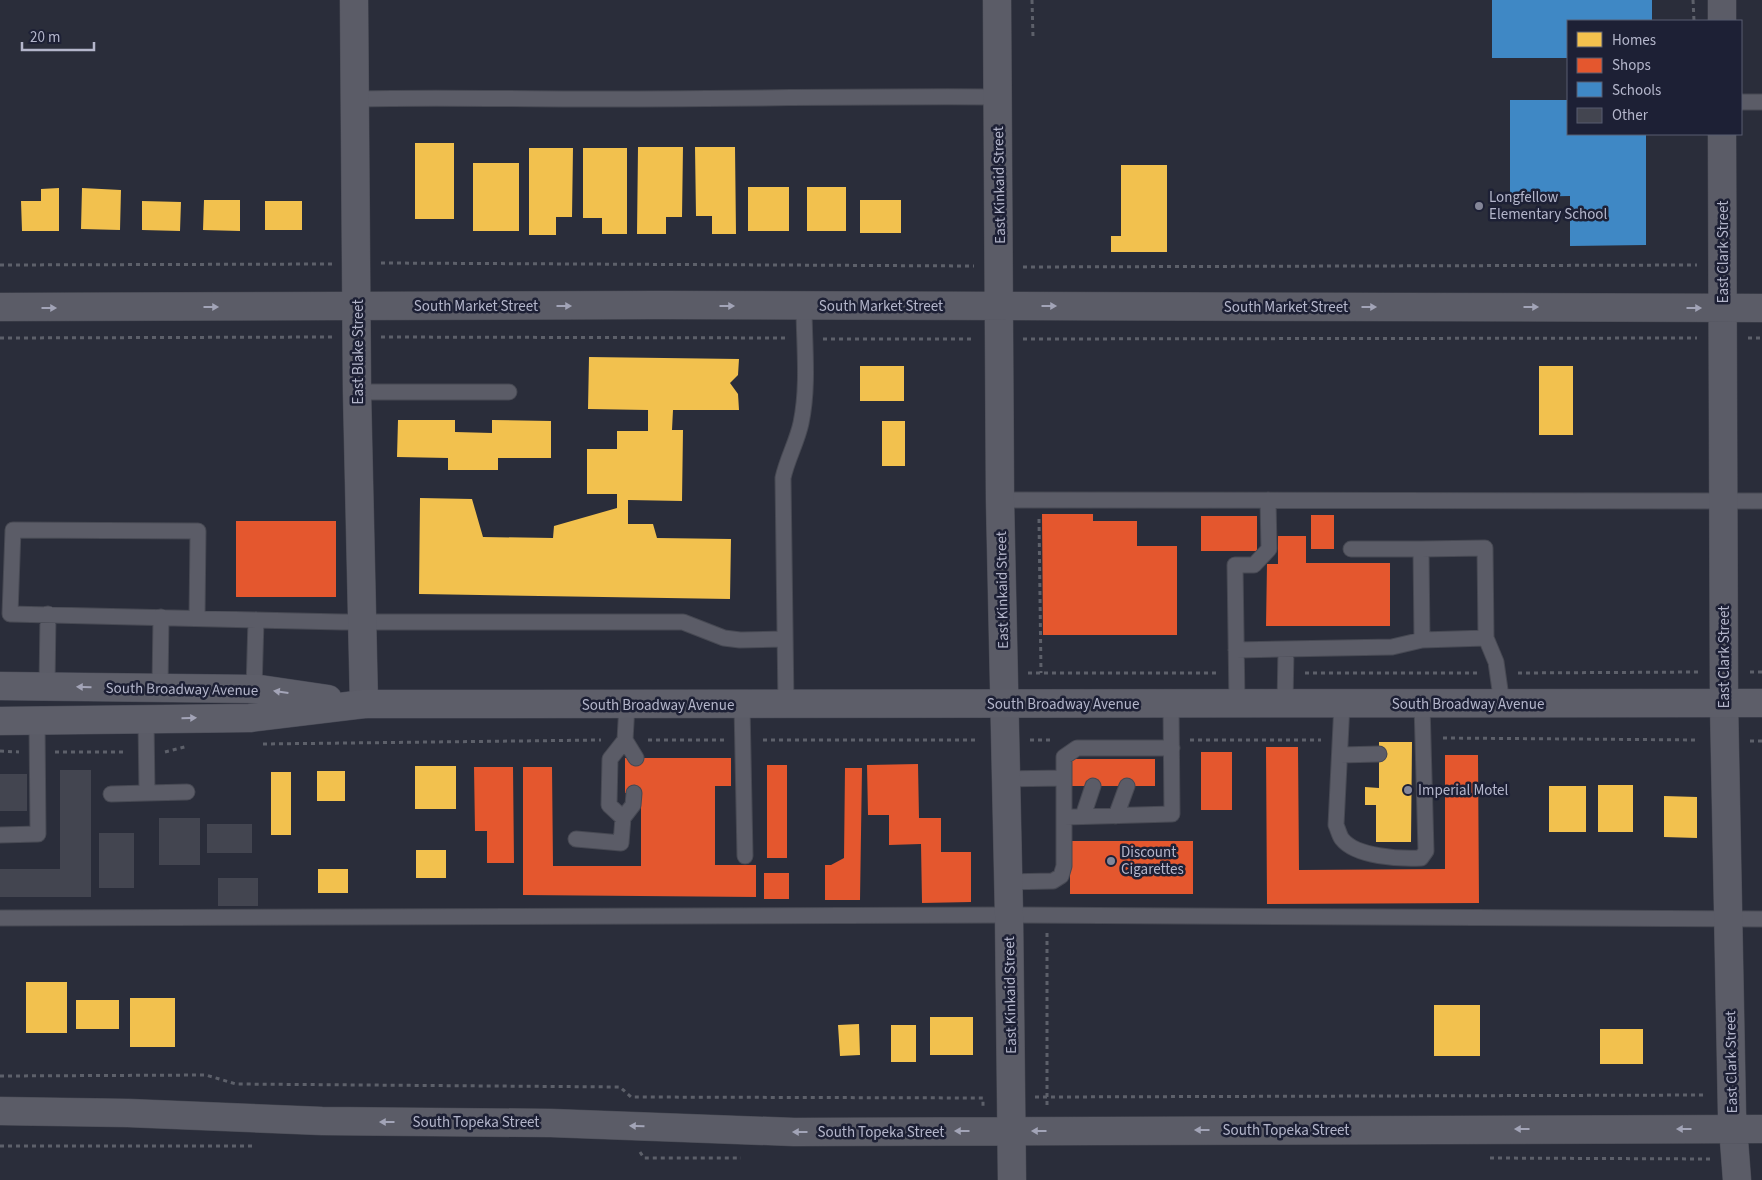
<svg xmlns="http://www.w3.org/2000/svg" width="1762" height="1180" font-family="'Source Sans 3',sans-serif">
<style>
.homes{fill:#f2c14e}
.shops{fill:#e4572e}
.schools{fill:#3f88c5}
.building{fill:#434550}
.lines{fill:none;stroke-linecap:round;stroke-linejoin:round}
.service-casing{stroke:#474953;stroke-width:17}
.minor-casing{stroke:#474953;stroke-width:29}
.primary-casing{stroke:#484a56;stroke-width:29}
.path{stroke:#5d606a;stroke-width:3;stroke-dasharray:4 4;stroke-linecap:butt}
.service{stroke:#5b5c67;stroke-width:15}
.minor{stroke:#5b5c67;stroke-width:28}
.primary{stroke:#5d5e69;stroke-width:28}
.oneway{fill:#a2a4b7}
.oneway2{fill:#a3a4b7}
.poi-dot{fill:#848698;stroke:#1d2035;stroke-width:2}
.labels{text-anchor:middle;stroke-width:5;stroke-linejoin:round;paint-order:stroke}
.street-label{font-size:15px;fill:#b4b6cb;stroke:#1d2035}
.poi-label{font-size:15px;fill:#b4b6cb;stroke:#1d2035;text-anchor:start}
</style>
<rect width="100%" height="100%" fill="#2a2d3a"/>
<!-- homes -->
<path class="homes" d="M415 143H454V219H415Z
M638 147H683L682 217H666V234H637Z
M695 147H735L736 234H712V216H696Z
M529 148H573L572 217H556V235H529Z
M583 148H627V234H602V218H583Z
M473 163H519V231H473Z
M1121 165H1167V252H1111V236H1121Z
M748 187H789V231H748Z
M807 187H846V231H807Z
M59 188V231H22L21 201H41V189Z
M82 188 121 190 120 230 81 229Z
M204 200H240V231L203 230Z
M860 200H901V233H860Z
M142 201 181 202 180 231 142 230Z
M265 201H302V230H265Z
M589 357 739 359 738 375 730 383 738 394 739 410H673L672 430H683L682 501 628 500V524H653L657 538 731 539 730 599 419 594 420 498 472 499 483 537 553 538 554 526 617 508V494H587V449H617V431H648V410L588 409Z
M860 366H904V401H860Z
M1539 366H1573V435H1539Z
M398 420H455V432L492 433V420L551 421V458H498V470H448V458L397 457Z
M882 421H905V466H882Z
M1379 742H1412L1411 842H1376V805H1365V787L1379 788Z
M415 766H456V809H415Z
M317 771H345V801H317Z
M271 772H291V835H271Z
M1598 785H1633V832H1598Z
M1549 786H1586V832H1549Z
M1664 796 1697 797V838L1664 837Z
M416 850H446V878H416Z
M318 869H348V893H318Z
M26 982H67V1033H26Z
M130 998H175V1047H130Z
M76 1000H119V1029H76Z
M1434 1005H1480V1056H1434Z
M930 1017H973V1055H930Z
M859 1024 860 1055 840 1056 838 1025Z
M891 1025H916V1062H891Z
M1600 1029H1643V1064H1600Z"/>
<!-- shops -->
<path class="shops" d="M1042 514H1093V521H1137V546H1177V635H1043Z
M1311 515H1334V549H1311Z
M1201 516H1257V551H1201Z
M236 521H336V597H236Z
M1278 536H1306V563H1390V626H1266L1267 564H1278Z
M1266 747H1298L1299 870 1445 869V755H1478L1479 903 1267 904Z
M1201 752H1232V810H1201Z
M625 758H731V786H715V865H756V897L523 895V767H552L553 866H641V793H625Z
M1069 759H1155V786H1069Z
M918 764 919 818H941V852H971V902L922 903 921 844 889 845V815H868L867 765Z
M767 765H787V858H767Z
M474 767H513L514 863H487V831H475Z
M845 768H862L860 900H825V865H831L844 858Z
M1070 841H1193V894H1070Z
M764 873H789V899H764Z"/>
<!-- schools -->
<path class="schools" d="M1492 0H1652V21H1568V58H1492Z
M1510 100H1568V134H1646V245L1570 246V196L1510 197Z"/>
<!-- building -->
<path class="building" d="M60 770H91V897H0V869H60Z
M0 774H27V811H0Z
M159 818H200V865H159Z
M207 824H252V853H207Z
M99 833H134V888H99Z
M218 878H258V906H218Z"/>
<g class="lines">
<!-- service casing -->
<g class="service-casing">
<path id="service" d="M356 99C433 97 509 99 586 99 723 99 860 96 998 97
M1741 102H1762
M357 392H509
M1000 500 1762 501
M1351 549H1421
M197 618 198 531 13 530 10 614 342 622H683L724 638 740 640 785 639
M1486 638 1496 662 1502 704
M1236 650 1392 647 1422 640 1421 549 1485 548 1486 638 1422 640
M47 687 48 614
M160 688 161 617
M254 689 256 620
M1237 704 1235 565H1254L1269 549 1268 500
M1285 704 1286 649
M1342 704 1336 825C1338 829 1339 835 1342 839 1356 857 1400 859 1421 858L1426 851 1422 704
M742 705 745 856
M786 705 783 478C787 459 797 442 801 423 809 385 804 344 804 306
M146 719 147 793 187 792
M625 740 636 758
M1340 755 1379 754
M1007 779 1064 778
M111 794 147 793
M1083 816 1093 786
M1116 816 1127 786
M1065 817 1172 814 1171 704
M623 818 633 805 634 793
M0 835 38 834 37 721
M576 839 621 843 623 818 609 805 610 759 625 740 627 705
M1008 882 1053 881 1061 876 1064 866V757L1077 748H1172
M0 918 1009 915 1762 919"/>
</g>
<!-- minor casing -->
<g class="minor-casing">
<path id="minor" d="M354 0 357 392 364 704
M997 0 1000 500 1009 915 1012 1180
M1722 0V21
M1722 134 1724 703 1732 1114 1737 1180
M0 307 658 305 1762 308
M0 1111 128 1113 322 1121 551 1123 794 1132 1762 1129"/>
</g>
<!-- primary casing -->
<g class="primary-casing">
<path id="primary" d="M0 686 260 689 328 699
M0 721 250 718 364 704 1762 703"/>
</g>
<!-- path -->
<path class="path" d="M1032 0 1033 37
M1693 0 1694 21
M381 263 974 266
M0 265 332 264
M1023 267 1697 265
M381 337 787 338
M0 338 332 337
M1748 338H1762
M823 339H974
M1023 339 1697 338
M1039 519 1041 673
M1750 672H1762
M1028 673H1219
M1305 673H1479
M1518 673 1699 672
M1443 738 1699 740
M648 740H724
M763 740H979
M1030 740H1054
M1190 740H1321
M1750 741H1762
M263 744 601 740
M0 751 19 752
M55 752H127
M165 752 188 746
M1047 933V1097L1707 1095
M0 1076 206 1075 236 1084 620 1087 631 1097 983 1098V1107
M1035 1097H1047V1106
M0 1146H254
M640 1152 644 1158H741
M1490 1158 1711 1159"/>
<!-- service -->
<use href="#service" class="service"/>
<!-- minor -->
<use href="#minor" class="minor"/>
<!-- primary -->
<use href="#primary" class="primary"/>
</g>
<!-- one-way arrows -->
<defs><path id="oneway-solid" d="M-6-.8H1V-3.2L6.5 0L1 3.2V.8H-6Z" transform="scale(1.25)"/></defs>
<g class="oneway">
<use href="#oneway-solid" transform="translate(564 306)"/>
<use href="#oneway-solid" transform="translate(727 306)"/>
<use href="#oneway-solid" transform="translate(1049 306)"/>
<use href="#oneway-solid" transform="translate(211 307)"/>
<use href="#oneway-solid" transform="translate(1369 307)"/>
<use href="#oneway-solid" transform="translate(1531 307)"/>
<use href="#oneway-solid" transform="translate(49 308)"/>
<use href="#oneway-solid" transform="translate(1694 308)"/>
<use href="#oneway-solid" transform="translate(387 1122) rotate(-180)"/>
<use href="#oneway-solid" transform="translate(637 1126) rotate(-178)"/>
<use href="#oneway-solid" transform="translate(1522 1129) rotate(180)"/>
<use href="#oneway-solid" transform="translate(1684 1129) rotate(180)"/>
<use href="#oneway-solid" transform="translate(1202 1130) rotate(180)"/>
<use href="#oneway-solid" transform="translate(962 1131) rotate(180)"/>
<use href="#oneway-solid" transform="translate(1039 1131) rotate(180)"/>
<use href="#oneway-solid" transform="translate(800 1132) rotate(-180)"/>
</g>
<g class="oneway2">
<use href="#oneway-solid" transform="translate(84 687) rotate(-179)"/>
<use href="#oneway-solid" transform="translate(281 692) rotate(-172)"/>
<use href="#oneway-solid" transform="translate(189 718) rotate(-1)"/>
</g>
<!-- markers -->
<g class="poi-dot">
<circle cx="1479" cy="206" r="5"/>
<circle cx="1408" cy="790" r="5"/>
<circle cx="1111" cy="861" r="5"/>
</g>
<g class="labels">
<!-- street labels -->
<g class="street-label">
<text transform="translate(999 185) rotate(-91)" y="5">East Kinkaid Street</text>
<text transform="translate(1723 252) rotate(-90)" y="5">East Clark Street</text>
<text x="476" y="311">South Market Street</text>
<text x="881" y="311">South Market Street</text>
<text x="1286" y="312">South Market Street</text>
<text transform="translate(358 352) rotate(-90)" y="5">East Blake Street</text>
<text transform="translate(1002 590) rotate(-91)" y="5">East Kinkaid Street</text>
<text transform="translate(1724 657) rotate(-90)" y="5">East Clark Street</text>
<text transform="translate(182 689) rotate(1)" y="5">South Broadway Avenue</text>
<text x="1063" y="709">South Broadway Avenue</text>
<text x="1468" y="709">South Broadway Avenue</text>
<text x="658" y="710">South Broadway Avenue</text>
<text transform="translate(1010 995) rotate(-91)" y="5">East Kinkaid Street</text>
<text transform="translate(1731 1062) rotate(-91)" y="5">East Clark Street</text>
<text x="476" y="1127">South Topeka Street</text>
<text x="1286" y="1135">South Topeka Street</text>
<text x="881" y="1137">South Topeka Street</text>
</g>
<!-- poi labels -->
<g class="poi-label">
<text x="1489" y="202">Longfellow<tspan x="1489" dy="17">Elementary School</tspan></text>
<text x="1418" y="795">Imperial Motel</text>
<text x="1121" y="857">Discount<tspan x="1121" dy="17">Cigarettes</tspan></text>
</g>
</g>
<!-- legend -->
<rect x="1567" y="20" width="175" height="115" fill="#1d2035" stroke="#595c71"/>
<rect x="1577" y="32" width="25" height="15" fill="#f2c14e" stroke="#595c71"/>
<text x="1612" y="45" font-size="15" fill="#b4b6cb">Homes</text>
<rect x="1577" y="58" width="25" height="15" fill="#e4572e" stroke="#595c71"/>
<text x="1612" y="70" font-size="15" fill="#b4b6cb">Shops</text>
<rect x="1577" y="82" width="25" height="15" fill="#3f88c5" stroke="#595c71"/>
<text x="1612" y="95" font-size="15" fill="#b4b6cb">Schools</text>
<rect x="1577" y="108" width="25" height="15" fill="#434550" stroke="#595c71"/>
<text x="1612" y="120" font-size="15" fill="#b4b6cb">Other</text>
<!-- scale -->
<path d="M22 42v8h72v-8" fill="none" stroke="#b4b6cb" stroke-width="2.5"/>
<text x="30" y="42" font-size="15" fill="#b4b6cb" stroke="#1d2035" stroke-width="4" paint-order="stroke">20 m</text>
</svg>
